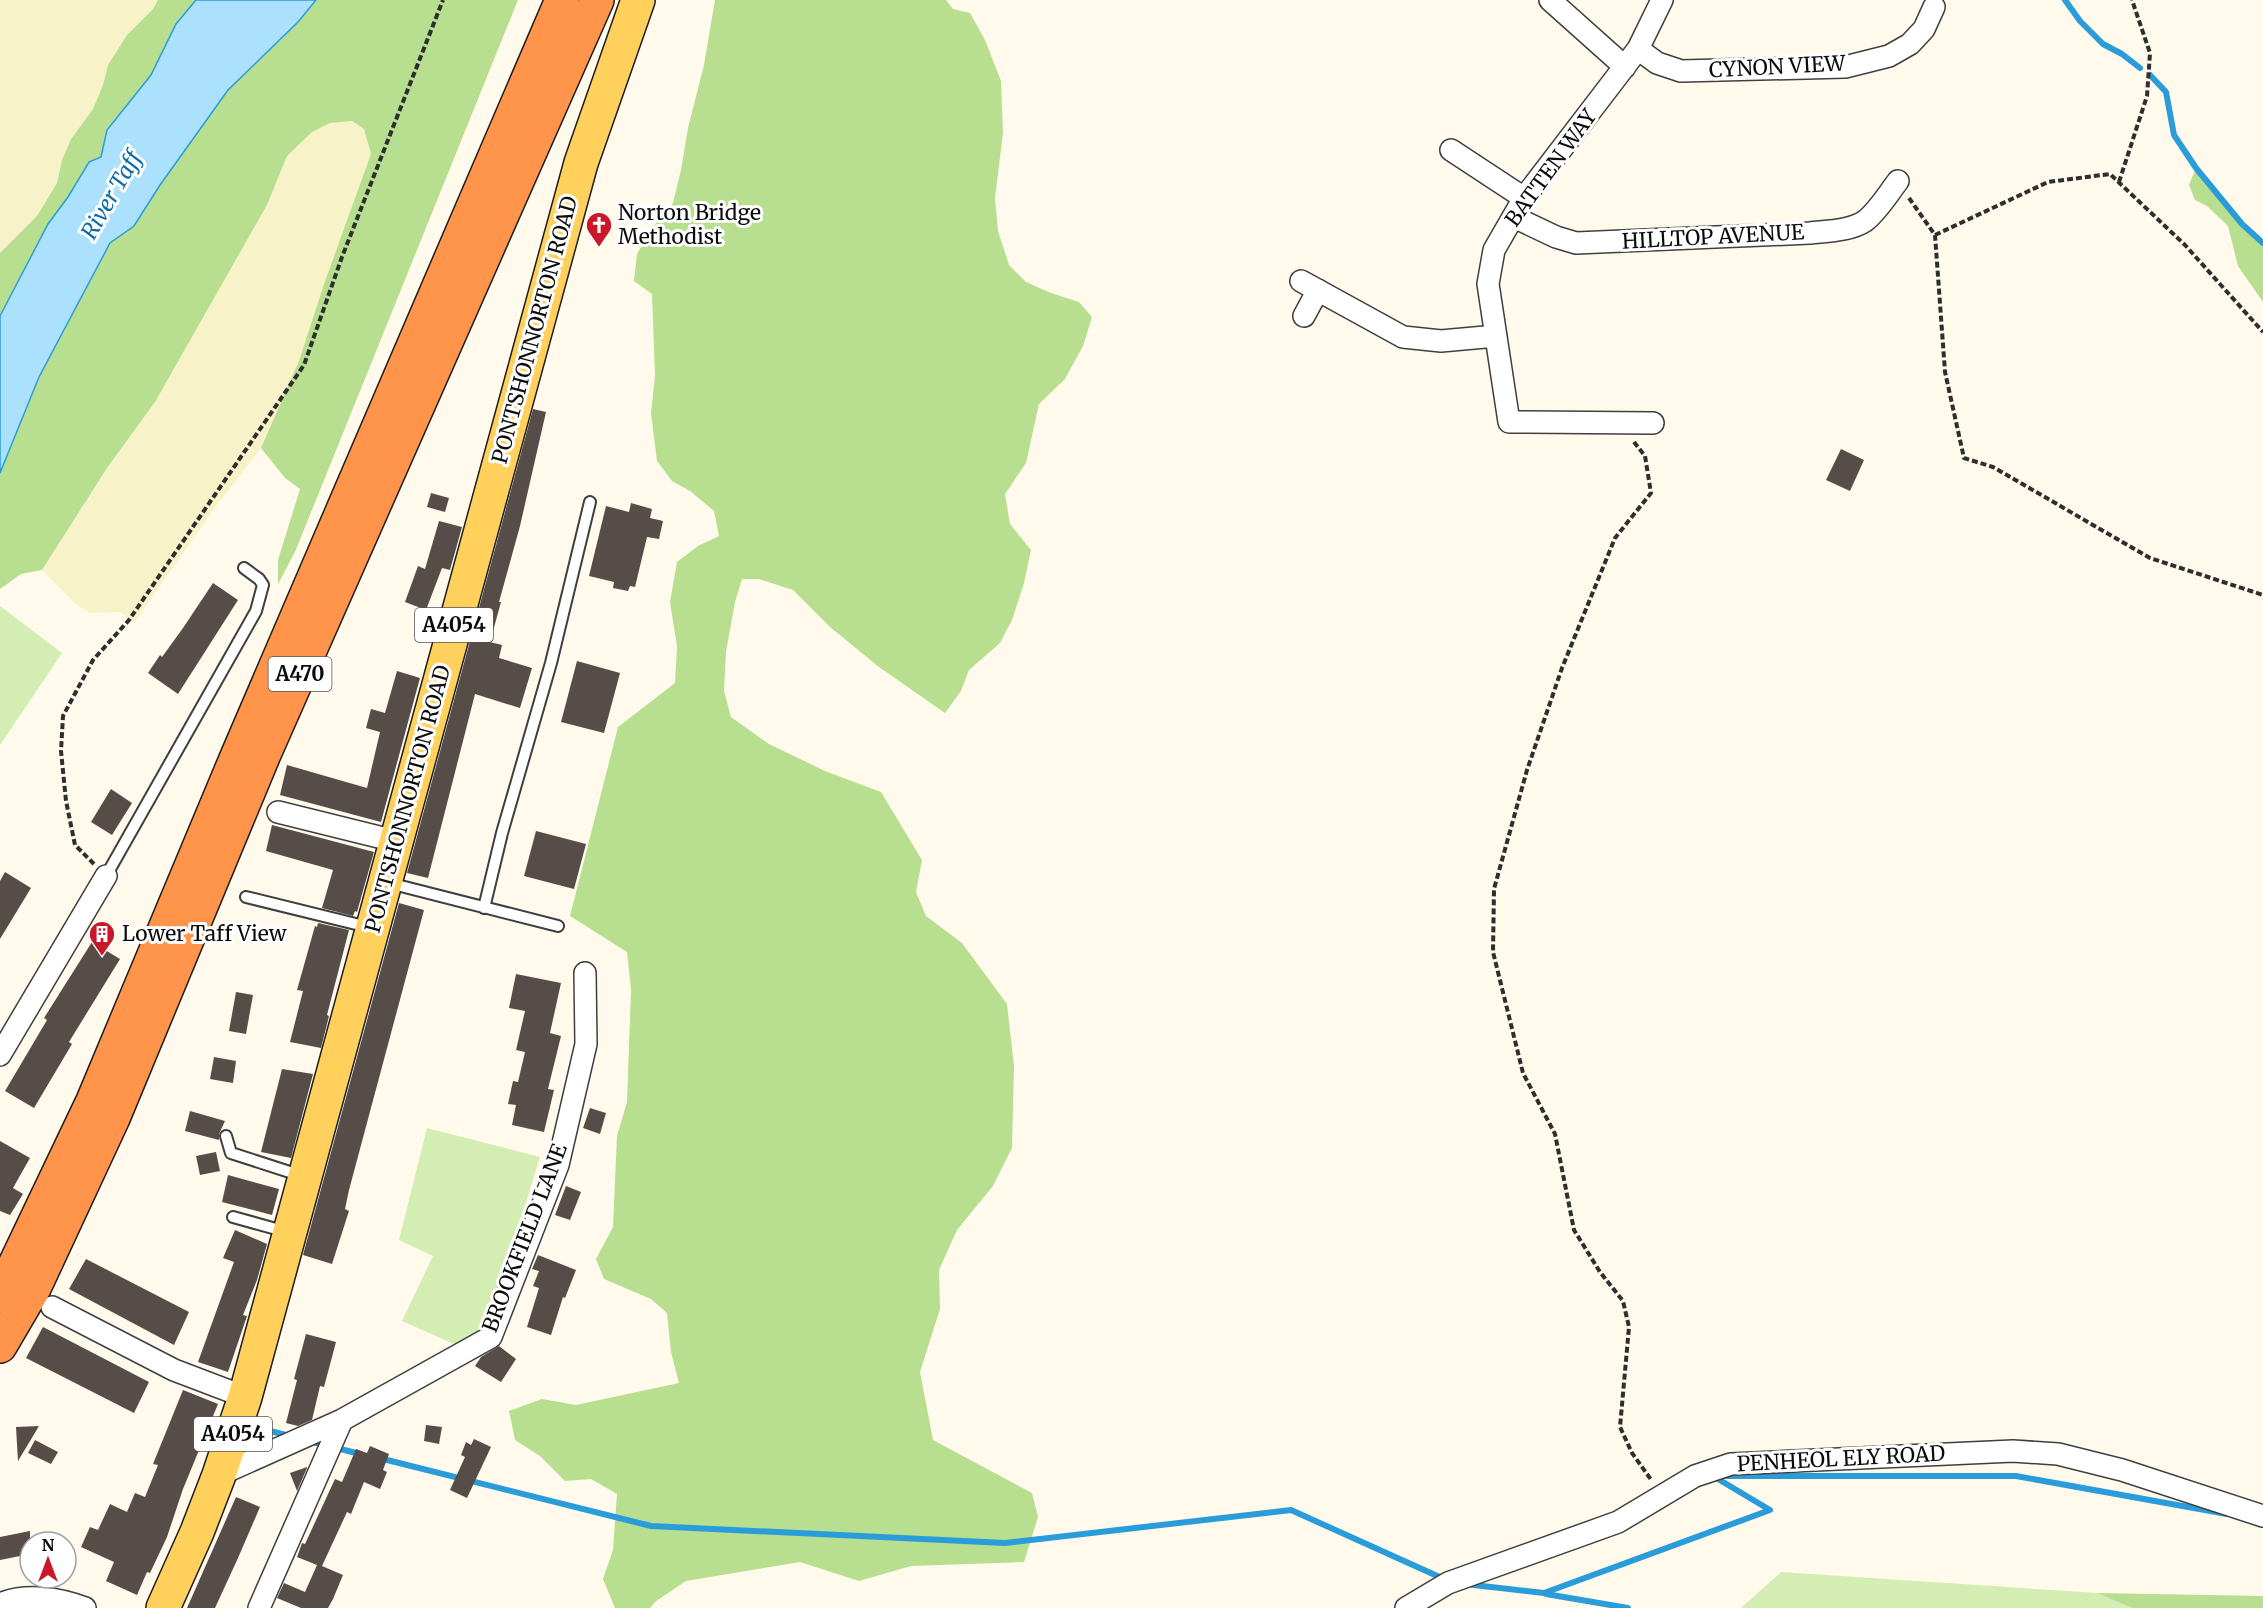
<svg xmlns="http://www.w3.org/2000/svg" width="2263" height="1608" font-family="Merriweather,serif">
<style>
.farmland{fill:#f8f2c9}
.green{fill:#d3edb2}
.forest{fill:#b7df8f}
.water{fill:#abe1fc;stroke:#2b9cda;stroke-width:1.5}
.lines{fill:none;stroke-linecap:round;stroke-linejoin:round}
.stream{stroke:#2b9cda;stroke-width:6}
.building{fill:#564d48}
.lane-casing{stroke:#3f3f3f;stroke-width:14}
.street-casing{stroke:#3f3f3f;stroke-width:24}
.primary-casing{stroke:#1d1d1d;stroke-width:36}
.highway-casing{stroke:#1d1d1d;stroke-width:36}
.path{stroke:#2e2e2e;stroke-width:4;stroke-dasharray:6 3;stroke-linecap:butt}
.lane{stroke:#fff;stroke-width:10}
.street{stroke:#fff;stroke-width:21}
.primary{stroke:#ffd05c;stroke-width:33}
.highway{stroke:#ff944a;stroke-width:33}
.labels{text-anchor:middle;stroke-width:6;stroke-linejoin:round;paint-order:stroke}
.shield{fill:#fff;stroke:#555;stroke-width:1.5}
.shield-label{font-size:20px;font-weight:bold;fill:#0c0c0c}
.street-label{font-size:21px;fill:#0c0c0c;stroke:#fff}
.poi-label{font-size:21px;fill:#0c0c0c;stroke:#fff;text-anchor:start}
.water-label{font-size:22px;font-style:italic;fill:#0b6ba9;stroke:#fff}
</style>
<rect width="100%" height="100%" fill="#fffaec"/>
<!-- farmland -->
<path class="farmland" d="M0 0H158L153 9 127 35 108 65 103 85 93 109 71 139 62 160 57 183 37 216 0 253Z
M352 121 364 129 372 154 324 284 299 361 261 448 214 509 134 623 120 612 90 613 77 605 42 570 107 468 155 402 267 205 287 156 312 132 330 123Z"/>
<!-- green -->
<path class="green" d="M0 606 62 653 0 745Z
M427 1128 540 1157 487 1330 463 1348 402 1321 433 1256 399 1240Z
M1781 1572 2097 1593 2132 1608H1741Z"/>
<!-- forest -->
<path class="forest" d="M158 0H196L176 24 151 75 107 130 101 157 48 224 0 316V253L37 216 57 183 62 160 71 139 93 109 103 85 108 65 127 35 153 9Z
M316 0H518L295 552 278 584V560L300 489 285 478 261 448 299 361 324 284 371 154 364 129 352 121 330 123 312 132 287 156 267 205 155 402 107 468 42 570 21 574 0 589V473L39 377 79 300 110 243 134 226 160 185 228 90 298 22Z
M715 0H946L953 9 970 13 985 40 1001 81 1003 133 995 198 998 231 1009 265 1026 282 1051 293 1079 302 1092 317 1083 346 1065 379 1039 404 1026 463 1005 494 1010 524 1031 550 1024 583 1012 620 1000 643 969 670 961 691 945 713 879 667 830 627 793 590 759 579H742L735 602 726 652 724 691 731 717 769 744 825 771 881 792 922 860 916 892 926 916 962 943 1007 1004 1014 1066 1012 1148 993 1186 957 1230 939 1270 940 1309 920 1372 933 1440 1032 1493 1038 1517 1024 1562 911 1566 859 1581 800 1562 686 1581 656 1601 650 1608H615L603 1579 613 1550 617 1494 591 1479 565 1481 540 1456 515 1440 509 1411 542 1399 576 1405 679 1383 671 1352 667 1313 651 1299 604 1279 596 1259 613 1227 617 1136 627 1102 631 990 627 952 570 916 618 727 675 683 677 646 670 602 677 562 698 546 719 536 714 511 690 491 672 481 657 461 651 413 655 376 652 294 634 281 637 254 653 227 673 203 681 170 688 128 704 65Z
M2196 168 2242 224 2263 243V302L2238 266 2228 226 2207 206 2195 200 2189 185Z
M2097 1593 2263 1596V1608H2132Z"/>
<!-- water -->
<path class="water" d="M196 0H316L298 22 228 90 160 185 134 226 110 243 39 377 0 473V316L48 224 68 197 89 162 101 157 107 130 151 75 176 24Z"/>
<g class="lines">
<!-- stream -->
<path class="stream" d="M2065 0 2080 21 2103 44 2122 54 2140 68
M2150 75 2166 92 2174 135 2196 168 2242 224 2263 243
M247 1425 290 1436
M309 1441 360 1454
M379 1458 651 1526 1005 1543 1291 1510 1444 1579
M1722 1476H2016L2227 1514
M1465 1584 1544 1593 1770 1510 1713 1476
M1546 1594 1628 1608"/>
</g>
<!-- building -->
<path class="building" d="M533 409 546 412 520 526 499 602H501L490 642 502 645 499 658 532 668 520 708 475 694 428 878 407 873Z
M1841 449 1864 460 1850 491 1826 480Z
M431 493 449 498 445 512 427 507Z
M631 503 652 509 650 518 663 521 659 539 647 537 635 587 630 586 628 591 613 588 614 582 589 576 606 506 629 512Z
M439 521 462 527 450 570 442 568 426 610 405 602 418 566 425 569Z
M213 583 238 600 178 694 148 673 160 655 162 657 183 628Z
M577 661 620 673 604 733 561 722Z
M397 671 420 678 381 822 280 795 287 765 367 788 380 732 366 728 371 709 385 713Z
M111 789 132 803 112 835 91 822Z
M272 825 374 852 357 912 355 911 353 916 322 908 333 870 266 851Z
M536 831 586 844 574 889 524 876Z
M5 872 31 888 0 939V881Z
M399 903 424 910 349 1190 345 1209 349 1211 332 1264 303 1255Z
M318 923 349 930 327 1015 329 1016 321 1048 290 1042 303 991 297 990 315 926 317 927Z
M92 942 120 959 69 1042 72 1044 34 1108 5 1091 47 1020 44 1018Z
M516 974 561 983 550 1033 561 1036 548 1089 554 1090 544 1132 512 1125 516 1105 508 1104 513 1081 518 1082 525 1052 516 1050 525 1011 509 1008Z
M236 992 253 995 246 1034 229 1031Z
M214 1057 236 1061 233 1083 210 1079Z
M282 1069 313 1074 291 1158 261 1152Z
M590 1108 606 1113 600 1134 583 1128Z
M190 1111 225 1121 219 1134V1140L185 1131Z
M0 1141 30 1158 13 1188 23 1194 10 1215 0 1211Z
M216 1152 220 1171 200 1175 196 1156Z
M228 1175 279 1189 272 1215 222 1202Z
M566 1186 581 1192 570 1220 555 1215Z
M235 1230 267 1244 257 1280 243 1315 247 1316 228 1372 198 1362 234 1262 223 1258Z
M538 1255 576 1270 565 1298 563 1297 551 1335 527 1327 539 1288 533 1286 539 1271 532 1269Z
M86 1259 189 1312 174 1345 69 1289Z
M43 1327 149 1382 134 1413 26 1358Z
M306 1334 336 1342 324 1387 320 1386 312 1420 298 1426 286 1423 297 1380 294 1379Z
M499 1346 516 1359 501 1382 475 1366 481 1357Z
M183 1390 218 1404 183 1489 167 1537 150 1573 147 1572 137 1595 106 1581 114 1562 81 1547 90 1527 98 1530 110 1504 127 1512 135 1493 145 1497 158 1465 153 1464Z
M426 1425 442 1427 439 1444 424 1441Z
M39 1426 18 1461 16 1427Z
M474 1439 491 1447 467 1498 450 1490 465 1457 461 1455 466 1442 471 1445Z
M35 1440 58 1452 51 1464 28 1453Z
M370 1446 389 1454 383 1470 387 1472 380 1489 364 1482 351 1514 347 1512 322 1566 343 1575 333 1599 328 1608H301L277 1598 284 1583 305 1592 317 1565 297 1557 302 1543 305 1544 335 1479 342 1482 356 1449 367 1453Z
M307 1467V1468L297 1491 290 1473Z
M236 1497 260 1507 238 1558 215 1608H187Z
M30 1531V1554L0 1560V1537Z"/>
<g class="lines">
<!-- lane casing -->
<g class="lane-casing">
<path id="lane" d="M106 876 256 611 263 585 259 579 244 568
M389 883 558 926
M246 897 368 927
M484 908 502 833 551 663 590 502
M226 1136 231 1153 302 1176
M233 1217 287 1232"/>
</g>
<!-- street casing -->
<g class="street-casing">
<path id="street" d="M1550 0 1625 67
M1638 49 1657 63 1681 71 1845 67 1889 56 1910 44 1924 29 1934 7
M1451 150 1524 198
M1514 217 1556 237 1576 243 1810 233C1827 231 1850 231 1865 221 1878 211 1888 194 1898 181
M1301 281 1403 337 1441 341 1496 336
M1304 316 1318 290
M1653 423 1509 422 1488 284 1494 250 1524 198 1638 49 1662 0
M278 812 395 841
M0 1055 106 876
M52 1307 174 1370 245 1397
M219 1475 342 1420 491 1337 558 1165 586 1044 585 973
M0 1604C25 1593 60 1598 85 1608
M259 1608 342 1420
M1406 1608 1448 1583 1618 1522 1695 1476 1731 1464 2013 1451 2058 1454 2122 1470 2263 1516"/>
</g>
<!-- primary casing -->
<g class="primary-casing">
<path id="primary" d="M163 1608 197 1532 219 1475 245 1397 581 163 638 0"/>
</g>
<!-- highway casing -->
<g class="highway-casing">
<path id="highway" d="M0 1296 93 1101 236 759 562 0
M0 1346 34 1288 113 1118 264 754 597 0"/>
</g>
<!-- path -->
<path class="path" d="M2119 182 2147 96 2150 53 2132 0
M1909 198 1935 235 1945 372 1964 458 1993 467 2150 558 2263 595
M1935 235 2048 182 2110 174 2185 245 2263 332
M1634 442 1645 456 1651 493 1615 538 1562 668 1527 770 1494 889 1493 952 1523 1073 1555 1134 1574 1230 1600 1272 1623 1301 1629 1327 1620 1427 1632 1453 1652 1481
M94 864 75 845 66 801 61 751 63 716 93 660 129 620 304 365 342 257 443 0"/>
<!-- lane -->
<use href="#lane" class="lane"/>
<!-- street -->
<use href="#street" class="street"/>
<!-- primary -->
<use href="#primary" class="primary"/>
<!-- highway -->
<use href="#highway" class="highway"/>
</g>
<!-- icons -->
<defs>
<g id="church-pin" transform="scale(1.35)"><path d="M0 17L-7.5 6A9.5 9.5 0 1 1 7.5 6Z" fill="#c91829" stroke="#fff"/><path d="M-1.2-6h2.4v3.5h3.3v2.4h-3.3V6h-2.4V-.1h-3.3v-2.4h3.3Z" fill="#fff"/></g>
<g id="building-pin" transform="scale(1.35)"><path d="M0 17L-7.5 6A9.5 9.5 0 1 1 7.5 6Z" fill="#c91829" stroke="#fff"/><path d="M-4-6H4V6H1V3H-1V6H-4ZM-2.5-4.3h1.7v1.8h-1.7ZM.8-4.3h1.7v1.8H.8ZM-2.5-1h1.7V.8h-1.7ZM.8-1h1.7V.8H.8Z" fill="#fff"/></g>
</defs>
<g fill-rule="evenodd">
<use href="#church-pin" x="599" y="225"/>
<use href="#building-pin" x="102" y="934"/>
</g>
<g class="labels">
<!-- shield labels -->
<g class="shield">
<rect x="415" y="608" width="78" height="34" rx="4.5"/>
<rect x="268.5" y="657" width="63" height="34" rx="4.5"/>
<rect x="194" y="1417" width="78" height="34" rx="4.5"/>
</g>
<g class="shield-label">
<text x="454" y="632">A4054</text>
<text x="300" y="681">A470</text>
<text x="233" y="1441">A4054</text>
</g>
<!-- street labels -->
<g class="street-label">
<text transform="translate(1777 67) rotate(-3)" y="7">CYNON VIEW</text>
<text transform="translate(1551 168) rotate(-54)" y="7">BATTEN WAY</text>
<text transform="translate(1713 237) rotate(-3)" y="7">HILLTOP AVENUE</text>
<text transform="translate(535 330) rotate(-75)" y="7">PONTSHONNORTON ROAD</text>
<text transform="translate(408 799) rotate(-75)" y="7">PONTSHONNORTON ROAD</text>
<text transform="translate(525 1238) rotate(-69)" y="7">BROOKFIELD LANE</text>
<text transform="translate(1841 1459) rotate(-3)" y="7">PENHEOL ELY ROAD</text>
</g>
<!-- poi labels -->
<g class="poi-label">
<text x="618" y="220">Norton Bridge<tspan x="618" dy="24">Methodist</tspan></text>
<text x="122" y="941">Lower Taff View</text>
</g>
<!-- water labels -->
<g class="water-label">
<text transform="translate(111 195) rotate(-60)" y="8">River Taff</text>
</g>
</g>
<!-- north arrow -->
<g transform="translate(48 1560)"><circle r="28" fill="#ffffff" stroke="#9e9e9e" stroke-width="1.5"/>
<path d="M0-4.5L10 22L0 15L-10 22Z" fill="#c91829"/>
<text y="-9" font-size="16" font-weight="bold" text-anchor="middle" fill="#0c0c0c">N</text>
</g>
</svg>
